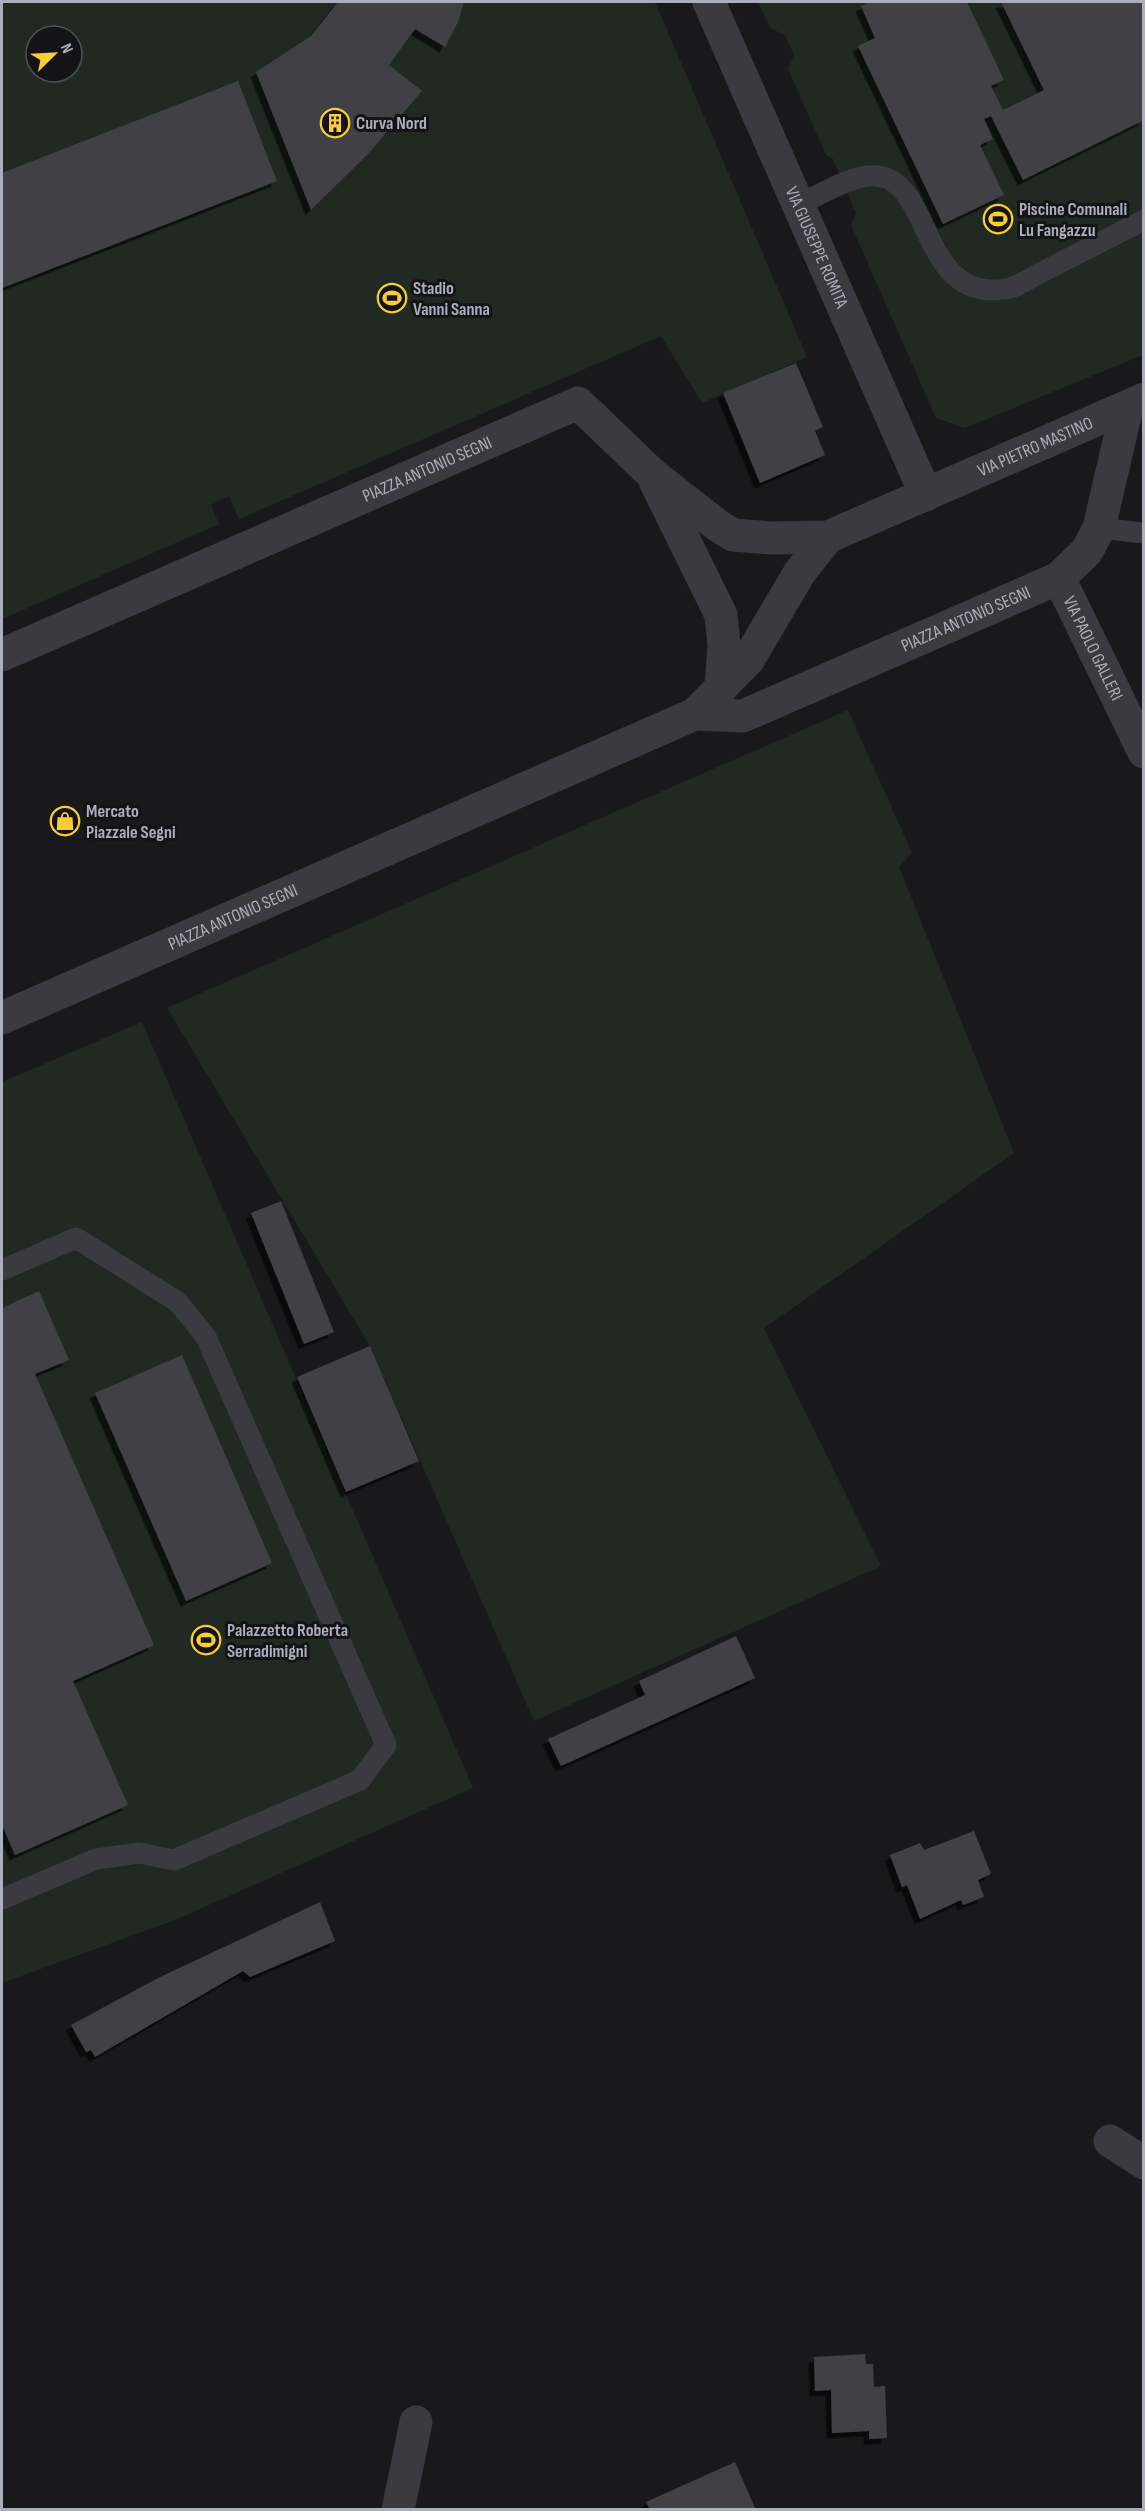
<svg xmlns="http://www.w3.org/2000/svg" width="1145" height="2511" font-family="'Sofia Sans Condensed',sans-serif">
<style>
.green{fill:#202a23;fill-rule:evenodd}
.building{fill:#404145;filter:url(#shadow)}
.lines{fill:none;stroke-linecap:round;stroke-linejoin:round}
.service{stroke:#3a3a40;stroke-width:21}
.minor{stroke:#3a3a40;stroke-width:33}
.labels{text-anchor:middle;stroke-width:6;stroke-linejoin:round;paint-order:stroke}
.poi-label{font-size:18px;font-weight:bold;fill:#abaebb;stroke:#141416;text-anchor:start}
.street-label{font-size:18px;fill:#abaebb;stroke:#141416}
</style>
<defs>
<filter id="shadow"><feDropShadow dx="-5.5" dy="5.5" stdDeviation="0" flood-color="#0009"/></filter>
</defs>
<rect width="100%" height="100%" fill="#19191b"/>
<!-- green -->
<path class="green" d="M2 2H655L807 357 702 403 661 336 239 519 229 496 211 505 219 524 2 619ZM36 36H72V72H36Z
M758 2H1143V355L965 428 936 418 851 225 856 213 833 159 826 155 788 69 794 55 785 35 770 28Z
M848 710 912 853 899 867 1014 1153 764 1328 881 1566 534 1721 370 1346 167 1008Z
M142 1022 473 1788 175 1920 2 1983V1082Z"/>
<!-- building -->
<path class="building" d="M338 2H464L458 22 445 47 415 29 389 65 422 91 367 155 311 210 256 72 311 36Z
M870 2H967L1004 80 991 86 1003 110 1044 90 1001 2H1144V120L1023 180 991 116 984 119 993 139 980 145 1004 195 943 224 858 46 875 38 861 6Z
M238 81 277 181 2 288V173Z
M796 363 823 427 815 431 825 455 760 483 723 393Z
M281 1201 334 1332 304 1344 251 1213Z
M39 1291 69 1360 35 1374 154 1645 73 1681 128 1805 15 1855 2 1825V1308Z
M370 1346 419 1461 346 1492 297 1377Z
M182 1355 272 1563 186 1601 95 1393Z
M736 1636 755 1678 561 1766 548 1739 645 1695 639 1681Z
M974 1831 991 1874 978 1880 984 1897 963 1905 961 1900 920 1919 907 1885 902 1887 890 1855 920 1843 924 1850Z
M320 1902 335 1941 250 1977 243 1971 95 2057 91 2050 86 2052 71 2025 158 1978Z
M865 2354 866 2364H873L874 2387 885 2386 887 2438 869 2439V2431L832 2433 831 2390 815 2391 814 2357Z
M735 2462 756 2510H650L646 2502Z"/>
<g class="lines">
<!-- service -->
<path class="service" d="M797 205C816 197 847 178 868 176 934 168 916 303 1005 289 1017 288 1031 277 1042 272 1076 255 1110 237 1144 220
M1099 528 1144 533
M2 1270 76 1238 178 1302 206 1337 386 1745 360 1780 174 1860 139 1853 96 1859 2 1899"/>
<!-- minor -->
<g class="minor">
<path id="s1" d="M709 2 926 495"/>
<path d="M655 481 721 615 724 645 721 688"/>
<path id="s2" d="M1059 578 1144 752"/>
<path id="s3" d="M2 655 578 403 652 474 717 525 733 535 772 538 828 537 1144 399"/>
<path id="s4" d="M695 714 743 716 1059 578 1087 551 1099 528 1127 407"/>
<path id="s5" d="M2 1018 695 714 748 660 800 572 828 537"/>
<path d="M1110 2141 1144 2163"/>
<path d="M398 2510 416 2422"/>
</g>
</g>
<!-- icons -->
<defs>
<g id="building-ring" transform="scale(1.5)"><circle r="9.5" fill="#141416" stroke="#f9cd33" stroke-width="1.5"/><path d="M-4-6H4V6H1V3H-1V6H-4ZM-2.5-4.3h1.7v1.8h-1.7ZM.8-4.3h1.7v1.8H.8ZM-2.5-1h1.7V.8h-1.7ZM.8-1h1.7V.8H.8Z" fill="#f9cd33"/></g>
<g id="stadium-ring" transform="scale(1.5)"><circle r="9.5" fill="#141416" stroke="#f9cd33" stroke-width="1.5"/><path d="M0-5a6.5 5 0 1 0 0 10a6.5 5 0 1 0 0-10ZM-3.5-1.8h7v3.6h-7Z" fill="#f9cd33"/></g>
<g id="shop-ring" transform="scale(1.5)"><circle r="9.5" fill="#141416" stroke="#f9cd33" stroke-width="1.5"/><path d="M-5-2.5h2.3a2.7 3.5 0 0 1 5.4 0H5L5.5 6h-11ZM-1.5-2.5h3a1.5 2.3 0 0 0-3 0Z" fill="#f9cd33"/></g>
</defs>
<g fill-rule="evenodd">
<use href="#building-ring" x="335" y="123"/>
<use href="#stadium-ring" x="998" y="219"/>
<use href="#stadium-ring" x="392" y="298"/>
<use href="#shop-ring" x="65" y="821"/>
<use href="#stadium-ring" x="206" y="1640"/>
</g>
<g class="labels">
<!-- poi labels -->
<g class="poi-label">
<text x="356" y="129">Curva Nord</text>
<text x="1019" y="215">Piscine Comunali<tspan x="1019" dy="21">Lu Fangazzu</tspan></text>
<text x="413" y="294">Stadio<tspan x="413" dy="21">Vanni Sanna</tspan></text>
<text x="86" y="817">Mercato<tspan x="86" dy="21">Piazzale Segni</tspan></text>
<text x="227" y="1636">Palazzetto Roberta<tspan x="227" dy="21">Serradimigni</tspan></text>
</g>
<!-- street labels -->
<g class="street-label">
<text dy="6" stroke="none"><textPath href="#s1" startOffset="268">VIA GIUSEPPE ROMITA</textPath></text>
<text dy="6" stroke="none"><textPath href="#s3" startOffset="1154">VIA PIETRO MASTINO</textPath></text>
<text dy="6" stroke="none"><textPath href="#s3" startOffset="464">PIAZZA ANTONIO SEGNI</textPath></text>
<text dy="6" stroke="none"><textPath href="#s4" startOffset="291">PIAZZA ANTONIO SEGNI</textPath></text>
<text dy="6" stroke="none"><textPath href="#s2" startOffset="78">VIA PAOLO GALLERI</textPath></text>
<text dy="6" stroke="none"><textPath href="#s5" startOffset="252">PIAZZA ANTONIO SEGNI</textPath></text>
</g>
</g>
<!-- border -->
<rect width="1145" height="2511" fill="none" stroke="#abaebb" stroke-width="6"/>
<!-- north arrow -->
<g transform="translate(54 54) rotate(66)"><circle r="28" fill="#141416" stroke="#505258" stroke-width="1.5"/>
<path d="M0-4.5L10 22L0 15L-10 22Z" fill="#f9cd33"/>
<text y="-9" font-size="16" font-weight="bold" text-anchor="middle" fill="#abaebb">N</text>
</g>
</svg>
